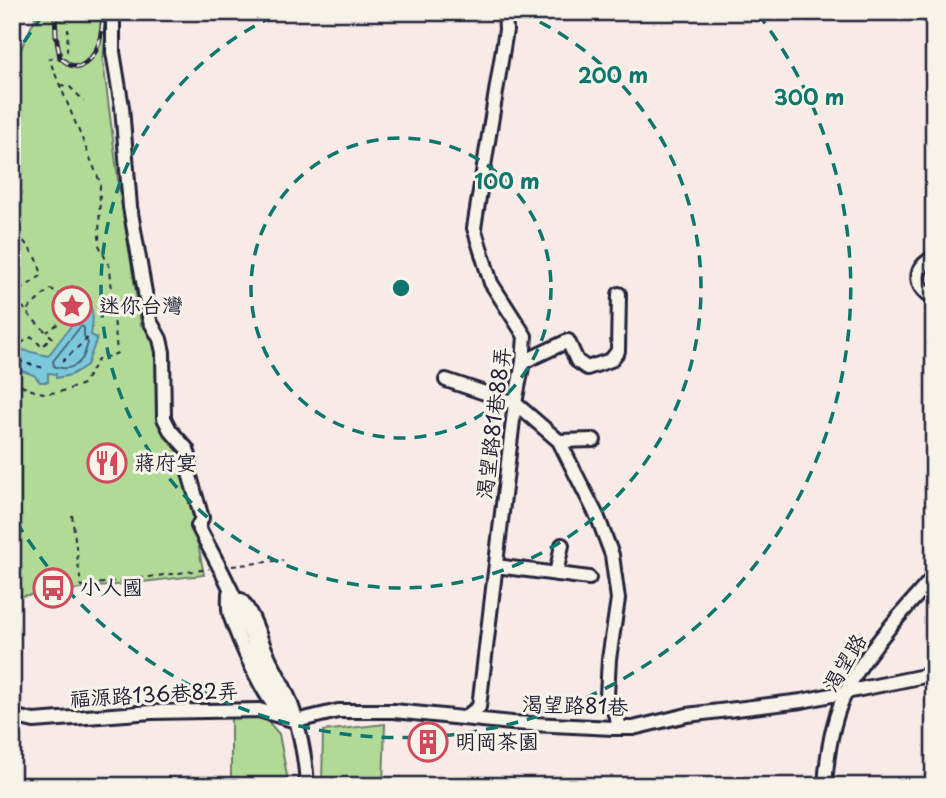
<svg xmlns="http://www.w3.org/2000/svg" width="946" height="798" font-family="'Playpen Sans','LXGW WenKai TC',sans-serif">
<style>
.green{fill:#b1da97;stroke:#6a7e69;stroke-width:2}
.water{fill:#7dc9dc;stroke:#59869c;stroke-width:2}
.lines{fill:none;stroke-linecap:round;stroke-linejoin:round}
.shore{stroke:#46657b;stroke-width:2}
.minor-casing{stroke:#22223b;stroke-width:18}
.path{stroke:#22223b;stroke-width:2;stroke-dasharray:5 5;stroke-linecap:butt}
.minor{stroke:#f7f3e8;stroke-width:12}
.rail-casing{stroke:#22223b;stroke-width:5}
.rail{stroke:#f7f3e8;stroke-width:2.5;stroke-dasharray:8;stroke-linecap:butt}
.ring{fill:none;stroke:#0f766e;stroke-width:3.5;stroke-dasharray:12 9}
.labels{text-anchor:middle;stroke-width:6;stroke-linejoin:round;paint-order:stroke}
.poi-label{font-size:21px;fill:#22223b;stroke:#f7f3e8;text-anchor:start}
.street-label{font-size:21px;fill:#22223b;stroke:#f7f3e8}
.centre{fill:#0f766e;stroke:#f7f3e8;stroke-width:3.5}
.ring-label{font-size:21px;text-anchor:middle;font-weight:bold;fill:#0f766e;stroke:#f7f3e8;stroke-width:6;stroke-linejoin:round;paint-order:stroke}
</style>
<rect width="100%" height="100%" fill="#f8eae6"/>
<filter id="ink" filterUnits="userSpaceOnUse"><feTurbulence type="fractalNoise" baseFrequency=".0143" numOctaves="2"/><feDisplacementMap in="SourceGraphic" scale="14" xChannelSelector="R" yChannelSelector="G"/><feConvolveMatrix kernelMatrix="1 2 1 2 8 2 1 2 1" color-interpolation-filters="sRGB"/></filter>
<g filter="url(#ink)">
<!-- green -->
<path class="green" d="M38 12H109L104 47 103 61 119 187 141 325 159 340 157 411 181 456 204 575 12 597V63L15 62Z
M231 714 263 716 279 734 289 786H231Z
M385 724 383 786H322L323 731Z"/>
<!-- water -->
<path class="water" d="M72 286C91 305 96 307 91 335L97 338 87 365 71 375 56 378V374L48 373V382H40L34 375 16 369 18 361 12 358 18 349 48 356 80 314 65 295Z"/>
<g class="lines">
<!-- shore -->
<path class="shore" d="M81 326 84 328V336L88 343C86 348 85 356 81 360 74 369 63 370 54 366L53 361Z"/>
<!-- minor casing -->
<g class="minor-casing">
<path id="minor" d="M113 12V52L122 107 130 207 150 321 160 339 163 352 164 418 170 430 187 449 189 456V473L202 518 198 526C208 546 219 565 228 584 252 631 263 678 296 721
M934 258C913 266 913 289 934 297
M523 362 568 341 577 361 587 368 611 360 618 351 619 294
M446 380 515 403 559 441 598 518 612 555 618 599 609 659 607 695 621 728
M559 441 594 440
M496 566 589 578
M556 574 562 545
M229 593C229 600 228 608 230 615 237 635 264 701 281 712
M241 600C253 614 258 633 265 649 272 665 280 679 287 694 298 718 306 760 307 786
M12 716 34 721 152 712 259 710 296 721 338 711H394L512 723 613 728H633L687 715 802 701 934 674
M464 718 479 707 515 403 523 362 525 336 491 283 474 228 506 30 505 12
M825 786C827 754 832 720 846 692 866 650 904 611 934 576"/>
</g>
<!-- path -->
<path class="path" d="M60 85 69 86 84 101
M12 225 37 259 42 275 15 294
M12 290 25 310
M13 312 19 305
M12 348 32 337 42 347 52 337C43 329 34 321 26 311L50 289C56 291 60 294 65 298 80 312 57 323 47 332
M18 361 44 368
M62 362 91 335
M12 381C42 397 52 396 83 384L99 358 111 356 117 353 110 268 99 245 100 182 49 59 67 51 68 29
M72 515 81 586 209 569
M232 566 283 560"/>
<!-- minor -->
<use href="#minor" class="minor"/>
<!-- rail casing -->
<g class="rail-casing">
<path id="rail" d="M55 12 56 35 60 58 70 65 79 67C101 56 102 34 103 12"/>
</g>
<!-- rail -->
<use href="#rail" class="rail"/>
</g>
</g>
<!-- distance rings -->
<g class="ring">
<circle cx="401" cy="288" r="150"/>
<path d="M521 13A300 300 0 1 1 281 13"/>
<path d="M13 60A450 450 0 0 1 44 14M758 14A450 450 0 1 1 13 516"/>
</g>
<!-- icons -->
<defs>
<g id="sight-ring" transform="scale(2.0125)"><circle r="9.5" fill="#f7f3e8" stroke="#d1495b" stroke-width="1.5"/><path d="M0-6L1.8-2.2L6-1.7L2.9 1.2L3.7 5.4L0 3.3L-3.7 5.4L-2.9 1.2L-6-1.7L-1.8-2.2Z" fill="#d1495b"/></g>
<g id="restaurant-ring" transform="scale(2.0125)"><circle r="9.5" fill="#f7f3e8" stroke="#d1495b" stroke-width="1.5"/><path d="M-5-6h1v4h1v-4h1v4h1v-4h1v5L-1.5 .5V6h-2V.5L-5-1ZM5-6V6H3V1.5H1.5Q1.5-4 5-6Z" fill="#d1495b"/></g>
<g id="bus-ring" transform="scale(2.0125)"><circle r="9.5" fill="#f7f3e8" stroke="#d1495b" stroke-width="1.5"/><path d="M-5-6H5V4H4V6H2V4H-2V6H-4V4H-5ZM-3.5-4V0h7V-4ZM-3.5 1.2v1.5H-2V1.2ZM2 1.2v1.5H3.5V1.2Z" fill="#d1495b"/></g>
<g id="building-ring" transform="scale(2.0125)"><circle r="9.5" fill="#f7f3e8" stroke="#d1495b" stroke-width="1.5"/><path d="M-4-6H4V6H1V3H-1V6H-4ZM-2.5-4.3h1.7v1.8h-1.7ZM.8-4.3h1.7v1.8H.8ZM-2.5-1h1.7V.8h-1.7ZM.8-1h1.7V.8H.8Z" fill="#d1495b"/></g>
</defs>
<g fill-rule="evenodd">
<use href="#sight-ring" x="72" y="306"/>
<use href="#restaurant-ring" x="107" y="463"/>
<use href="#bus-ring" x="53" y="588"/>
<use href="#building-ring" x="428" y="742"/>
</g>
<g class="labels">
<!-- poi labels -->
<g class="poi-label">
<text x="99" y="313">迷你台灣</text>
<text x="134" y="470">蔣府宴</text>
<text x="80" y="595">小人國</text>
<text x="455" y="749">明岡茶園</text>
</g>
<!-- street labels -->
<g class="street-label">
<text transform="translate(494 423) rotate(-83)" y="7">渴望路81巷88弄</text>
<text transform="translate(845 663) rotate(-59)" y="7">渴望路</text>
<text transform="translate(154 695) rotate(-3)" y="7">福源路136巷82弄</text>
<text transform="translate(575 706) rotate(2)" y="7">渴望路81巷</text>
</g>
</g>
<circle cx="401" cy="288" r="10" class="centre"/>
<g class="ring-label">
<text x="613" y="83">200 m</text>
<text x="809" y="105">300 m</text>
<text x="507" y="189">100 m</text>
</g>
<!-- margin -->
<rect width="946" height="798" fill="none" stroke="#f7f3e8" stroke-width="42"/>
<rect x="21" y="21" width="904" height="756" fill="none" stroke="#22223b" stroke-width="2.5" filter="url(#ink)"/>
</svg>
